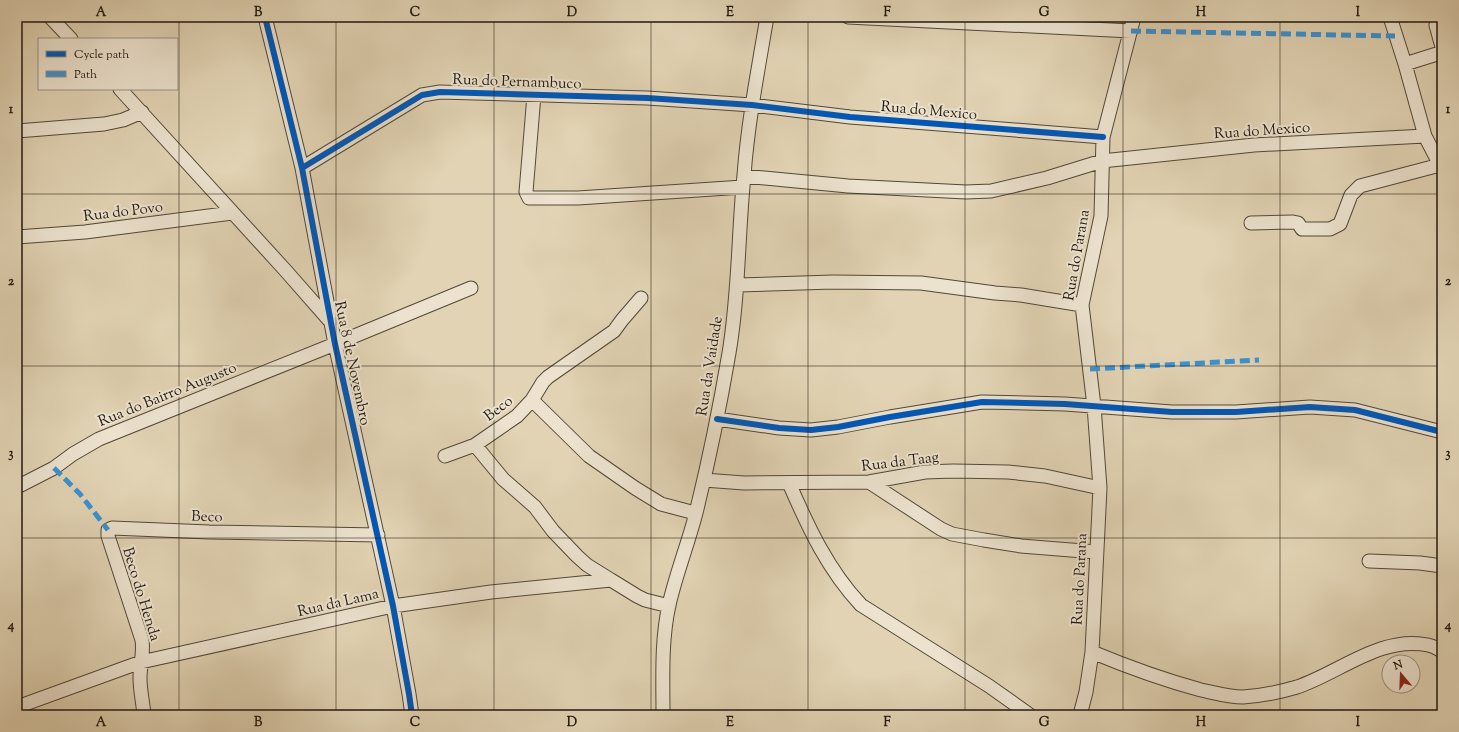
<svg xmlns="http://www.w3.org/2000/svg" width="1459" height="732" font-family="'Sorts Mill Goudy',serif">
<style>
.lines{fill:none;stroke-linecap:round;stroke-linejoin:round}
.minor-casing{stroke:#514839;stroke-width:15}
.minor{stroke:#ece2ce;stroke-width:13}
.quiet{stroke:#3a93d3;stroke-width:5;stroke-dasharray:10 5;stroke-linecap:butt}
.cycleway-casing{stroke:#ece2ce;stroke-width:8}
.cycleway{stroke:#0057b8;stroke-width:6}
.grid{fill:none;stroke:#211910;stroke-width:1;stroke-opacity:0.55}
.labels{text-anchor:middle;stroke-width:4;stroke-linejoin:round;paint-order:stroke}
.street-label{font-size:15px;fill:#211910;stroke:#ece2ce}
.neatline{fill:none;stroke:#211910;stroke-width:1.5}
.grid-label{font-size:13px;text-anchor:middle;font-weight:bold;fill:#211910}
</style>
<rect width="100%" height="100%" fill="#e1d3b4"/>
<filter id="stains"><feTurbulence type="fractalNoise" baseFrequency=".005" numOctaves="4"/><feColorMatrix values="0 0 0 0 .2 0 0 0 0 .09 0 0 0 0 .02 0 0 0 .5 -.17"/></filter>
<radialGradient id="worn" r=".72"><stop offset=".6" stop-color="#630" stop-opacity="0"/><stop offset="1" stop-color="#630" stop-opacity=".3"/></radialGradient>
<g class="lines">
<!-- minor casing -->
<g class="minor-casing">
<path id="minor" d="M50 17 71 39
M265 17 302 168 335 344 393 606 409 694 412 715
M848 17 1131 31
M1390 17 1405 64 1425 136 1442 169
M1436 25 1442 47
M1405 64 1440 53 1442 50
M120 89 286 271 329 320
M534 95 526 192 529 198H578L743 187
M17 131 104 124 123 120 142 112
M302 168 422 95 440 92 647 98 752 105 850 117 1103 137
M744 176 848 186 966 192 991 191 1047 178 1102 161 1254 145 1425 136
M1251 223 1293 222 1298 223 1302 229H1330L1340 224 1351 195 1360 186 1440 165
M17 237 85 232 232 213
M738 285 833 282 921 283 995 293 1021 295 1082 305
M532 400 589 456 635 488 661 504 695 513
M717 419 779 428 811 430 838 427 890 417 982 402 1065 404 1172 412H1236L1310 407 1355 410 1442 432
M475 445 503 479 535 507 553 531 577 556 587 565 611 580
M445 456 475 445 517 416 532 400 543 382 548 377 614 331 622 320 641 298
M704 480 744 483 869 482 925 472 953 471 1008 472 1045 476 1100 488
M869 482 941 529 952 534 984 540 1021 546 1096 552
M789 483C808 527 828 570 861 605L989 686 1030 715
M17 487 54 468 73 454 99 439 335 344 471 288
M1369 561 1420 563 1442 566
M1092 652C1128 667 1164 680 1201 690 1215 693 1229 697 1243 697 1261 696 1280 692 1297 687 1339 673 1381 635 1428 645 1433 646 1438 649 1442 651
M17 707 141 662 393 606 491 592 611 580 637 596 645 600 669 606
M144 715C143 703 140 690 140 678 140 665 144 653 142 640L108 536V530L112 528 209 532 378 535
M663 715C663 679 661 641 669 605 676 574 688 544 696 513 709 460 720 406 729 353 739 294 738 235 744 175 748 122 758 70 767 17
M1080 715 1086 692 1092 652 1100 488 1094 406 1082 305 1101 216 1103 137 1134 17"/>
</g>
<!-- minor -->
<use href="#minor" class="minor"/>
<!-- quiet -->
<path class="quiet" d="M1131 31 1395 36
M1090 369 1259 360
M54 468 80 494 108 530"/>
<!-- cycleway casing -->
<g class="cycleway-casing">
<path id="cycleway" d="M265 17 302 168 335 344 393 606 409 694 412 715
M302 168 422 95 440 92 647 98 752 105 850 117 1103 137
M717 419 779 428 811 430 838 427 890 417 982 402 1065 404 1172 412H1236L1310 407 1355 410 1442 432"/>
</g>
<!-- cycleway -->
<use href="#cycleway" class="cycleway"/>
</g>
<!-- grid -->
<path class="grid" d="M179 17V715M336 17V715M494 17V715M651 17V715M808 17V715M965 17V715M1123 17V715M1280 17V715M17 194H1442M17 366H1442M17 538H1442"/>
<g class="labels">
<!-- street labels -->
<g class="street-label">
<text transform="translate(517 81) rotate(2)" y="5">Rua do Pernambuco</text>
<text transform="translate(929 110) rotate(5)" y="5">Rua do Mexico</text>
<text transform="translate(1262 130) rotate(-4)" y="5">Rua do Mexico</text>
<text transform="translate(123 211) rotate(-7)" y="5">Rua do Povo</text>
<text transform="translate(1076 255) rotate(-80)" y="5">Rua do Parana</text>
<text transform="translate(353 363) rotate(78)" y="5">Rua 8 de Novembro</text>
<text transform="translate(709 366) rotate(-81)" y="5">Rua da Vaidade</text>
<text transform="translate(167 394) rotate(-22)" y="5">Rua do Bairro Augusto</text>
<text transform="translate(498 408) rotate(-37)" y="5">Beco</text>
<text transform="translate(900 461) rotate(-7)" y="5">Rua da Taag</text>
<text transform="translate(207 516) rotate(2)" y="5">Beco</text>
<text transform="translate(1079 579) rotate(-87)" y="5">Rua do Parana</text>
<text transform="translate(142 594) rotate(73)" y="5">Beco do Henda</text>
<text transform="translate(338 602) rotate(-13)" y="5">Rua da Lama</text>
</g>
</g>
<!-- margin -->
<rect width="1459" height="732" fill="none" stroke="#e1d3b4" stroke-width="44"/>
<!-- legend -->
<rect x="38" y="38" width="140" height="52" fill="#ece2ce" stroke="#9b9282"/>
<rect x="46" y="51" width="20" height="6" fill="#0057b8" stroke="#9b9282"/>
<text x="74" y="58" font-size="12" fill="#211910">Cycle path</text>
<rect x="46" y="71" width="20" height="6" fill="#3a93d3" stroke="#9b9282"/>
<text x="74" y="78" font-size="12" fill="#211910">Path</text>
<!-- north arrow -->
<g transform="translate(1401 674) rotate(341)"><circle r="19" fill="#ece2ce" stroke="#9b9282"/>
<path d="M0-3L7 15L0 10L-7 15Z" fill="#8f2418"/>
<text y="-6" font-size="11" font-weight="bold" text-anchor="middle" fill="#211910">N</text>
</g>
<rect x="22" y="22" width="1415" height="688" class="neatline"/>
<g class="grid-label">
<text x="101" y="16">A</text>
<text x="258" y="16">B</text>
<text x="415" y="16">C</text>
<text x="572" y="16">D</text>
<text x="730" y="16">E</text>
<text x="887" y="16">F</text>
<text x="1044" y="16">G</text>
<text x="1201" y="16">H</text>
<text x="1358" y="16">I</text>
<text x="11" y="113">1</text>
<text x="1448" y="113">1</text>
<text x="11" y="285">2</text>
<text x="1448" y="285">2</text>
<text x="11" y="457">3</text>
<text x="1448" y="457">3</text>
<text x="11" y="629">4</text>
<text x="1448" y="629">4</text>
<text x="101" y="726">A</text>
<text x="258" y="726">B</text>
<text x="415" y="726">C</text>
<text x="572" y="726">D</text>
<text x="730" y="726">E</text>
<text x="887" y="726">F</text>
<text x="1044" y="726">G</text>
<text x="1201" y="726">H</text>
<text x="1358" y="726">I</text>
</g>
<rect width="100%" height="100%" filter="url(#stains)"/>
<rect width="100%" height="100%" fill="url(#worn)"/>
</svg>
